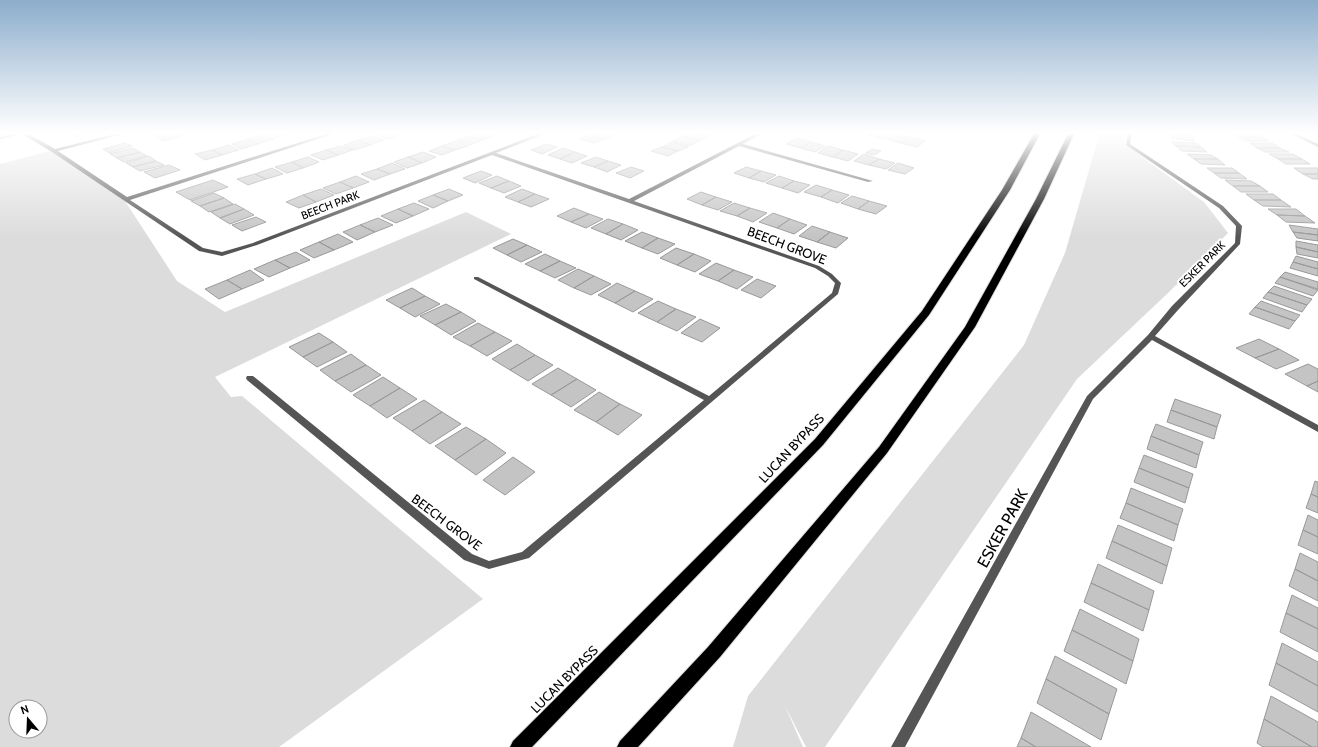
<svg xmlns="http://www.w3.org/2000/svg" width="1318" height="747" font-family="Cabin,sans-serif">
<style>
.green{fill:#dcdcdc;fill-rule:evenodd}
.building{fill:#c4c4c4;stroke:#999}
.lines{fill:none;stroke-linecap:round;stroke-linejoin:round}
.trunk-casing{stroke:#dbdbdb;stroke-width:2}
.minor{fill:#555;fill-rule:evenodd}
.trunk{fill:#000;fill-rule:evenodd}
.labels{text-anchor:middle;stroke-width:4;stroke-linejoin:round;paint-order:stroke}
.far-street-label{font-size:11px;fill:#000;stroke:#fff}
.street-label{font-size:13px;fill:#000;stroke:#fff}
.near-street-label{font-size:16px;fill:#000;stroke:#fff}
</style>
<rect width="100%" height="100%" fill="#fff"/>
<!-- green -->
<path class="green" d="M1100 132H1125L1124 144 1204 202 1228 233 1168 293 1077 379 825 747H806L785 706 803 747H733L748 696 1024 345 1065 253Z
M50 151 123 198 177 281 225 312 466 212 511 234 215 377 231 397 242 396 483 599 279 747H0V164ZM16 707H40V731H16Z"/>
<!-- building -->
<path class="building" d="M71 132H91L77 136Z
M169 132 181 136 164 141 155 136Z
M173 132H195L181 136Z
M289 132 291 133 276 137 265 133Z
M381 132H395L401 134 387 139 375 134Z
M480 132H485L495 136 483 140 470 136Z
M595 132H609L616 134 605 139 590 134Z
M692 132H693L709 136 699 141 683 136Z
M873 132H889L892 133 883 139 869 135Z
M1171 132 1192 135 1194 141 1172 138Z
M1231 132 1254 133 1261 137H1239Z
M590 134 605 139 594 143 579 139Z
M895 134 910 137 901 143 886 139Z
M263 135 274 139 258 144 248 139Z
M372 136 384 140 370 145 358 140Z
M470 136 483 140 470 145 457 140Z
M683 136 699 141 689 146 673 141Z
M910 137 925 141 917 147 901 143Z
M1239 137H1261L1269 141H1246Z
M797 138 811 142 801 148 786 144Z
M248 139 258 144 241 149 232 144Z
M358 140 370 145 355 150 344 145Z
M455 141 468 146 455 150 442 146Z
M672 142 688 147 678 151 662 147Z
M811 142 825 146 815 152 801 148Z
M1171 142 1195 143 1201 147 1176 146Z
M125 143 132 146 109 153 103 149Z
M1250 143H1272L1280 148H1257Z
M546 144 557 147 542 154 531 150Z
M229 145 239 150 222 155 212 150Z
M341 146 353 150 338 155 326 150Z
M442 146 455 150 442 155 429 151Z
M828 146 843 150 833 157 818 153Z
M1176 146 1201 147 1207 152 1182 151Z
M662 147 678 151 668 156 651 151Z
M133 148 140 152 117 158 110 154Z
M563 148 575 152 560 159 548 155Z
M1257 148H1280L1289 152H1265Z
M872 149 881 151 874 155 866 153Z
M212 150 222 155 205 160 195 154Z
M326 150 338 155 323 160 311 155Z
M843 150 858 154 848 161 833 157Z
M140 152 147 156 124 162 117 158Z
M423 152 436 157 422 163 408 157Z
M575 152 587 156 572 163 560 159Z
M864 154 879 159 869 165 854 161Z
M1187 154 1211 155 1218 159H1194Z
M1269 154H1293L1302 159H1278Z
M149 156 156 161 133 167 126 163Z
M308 157 319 162 303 168 292 162Z
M408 157 422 163 407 168 394 162Z
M596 157 608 161 594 167 581 163Z
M879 159 895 163 886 169 869 165Z
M1194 159H1218L1225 165 1201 164Z
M1278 159H1302L1310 164H1286Z
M156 161 164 165 140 171 133 167Z
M608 161 621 165 607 172 594 167Z
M292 162 303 168 287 173 275 167Z
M392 163 405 169 390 174 377 169Z
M898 163 914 168 905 174 888 170Z
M169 165 180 170 155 178 144 172Z
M631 167 644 171 630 178 616 173Z
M746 167 761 171 749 178 734 173Z
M272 168 283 174 266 179 255 174Z
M1207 168H1232L1239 173H1214Z
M1294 168H1318V174H1303Z
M377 169 390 174 374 180 361 174Z
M481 171 492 175 475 183 463 178Z
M761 171 776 175 764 182 749 178Z
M1214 173H1239L1247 179 1221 178Z
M255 174 266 179 248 185 237 179Z
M1303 174H1318V179H1313Z
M356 176 369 182 353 188 340 182Z
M497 176 509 181 491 188 479 183Z
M779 176 794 181 782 188 766 183Z
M213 180 228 187 190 200 176 192Z
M1225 180 1251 181 1260 186H1233Z
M509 181 521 186 504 193 491 188Z
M794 181 810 185 798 193 782 188Z
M340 182 353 188 336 194 323 188Z
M816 185 832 190 821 197 804 192Z
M1233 186H1260L1268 192H1241Z
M321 189 334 195 316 202 303 195Z
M449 189 463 195 448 201 433 195Z
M522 189 535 194 518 202 505 197Z
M832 190 849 195 838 203 821 197Z
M701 192 716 197 702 205 687 199Z
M214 193 224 198 200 206 191 201Z
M535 194 549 199 531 207 518 202Z
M1246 194H1273L1281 200H1254Z
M303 195 316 202 299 208 286 202Z
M433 195 448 201 433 208 418 201Z
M852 196 869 201 858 209 841 203Z
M716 197 732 202 718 210 702 205Z
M224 198 233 204 209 212 200 206Z
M1254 200H1281L1291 207 1263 206Z
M869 201 887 206 876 214 858 209Z
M414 203 429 209 413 216 398 209Z
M734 203 750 208 737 216 720 211Z
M235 204 244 209 220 218 211 212Z
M574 208 589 214 571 222 557 216Z
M750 208 767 213 753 222 737 216Z
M244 209 254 215 230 224 220 218Z
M398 209 413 216 396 223 381 216Z
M1268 209H1296L1305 216 1277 215Z
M773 213 790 219 777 228 759 222Z
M589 214 603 219 586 228 571 222Z
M1277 215 1305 216 1315 223 1286 222Z
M256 217 266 222 242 231 232 225Z
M378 218 393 225 375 232 360 225Z
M608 219 623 224 606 234 591 228Z
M790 219 807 225 794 234 777 228Z
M623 224 638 230 621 240 606 234Z
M360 225 375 232 357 240 343 232Z
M1289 225 1318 229V235L1293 232Z
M812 226 830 232 817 242 799 236Z
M642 232 658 238 642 248 625 241Z
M830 232 848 238 836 248 817 242Z
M1293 232 1318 235V241L1297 238Z
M338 234 353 242 334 250 319 242Z
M658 238 675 244 658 254 642 248Z
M513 239 527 245 507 255 493 248Z
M1296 241 1318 245V252L1296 247Z
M319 242 334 250 314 258 300 250Z
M527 245 542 252 521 262 507 255Z
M1296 247 1318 252V258L1297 254Z
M676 248 694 254 677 265 660 258Z
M296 252 310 260 290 268 275 260Z
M545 254 560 261 540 271 525 264Z
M694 254 711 261 695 272 677 265Z
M1296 256 1318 262V269L1293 262Z
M275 260 290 268 269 277 254 269Z
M560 261 576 268 555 278 540 271Z
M1293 262 1318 269V276L1290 268Z
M716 263 734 270 718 281 699 274Z
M578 269 594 276 574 288 558 280Z
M250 270 264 280 242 289 227 280Z
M734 270 753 277 737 289 718 281Z
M1285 272 1318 282V289L1280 277Z
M594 276 611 284 591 295 574 288Z
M1280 277 1318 290 1313 296 1275 283Z
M757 279 776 286 761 298 741 290Z
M227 280 242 289 219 299 205 289Z
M617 283 635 291 615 303 598 295Z
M1274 286 1312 299 1307 305 1268 292Z
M412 288 425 296 400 308 386 300Z
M635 291 653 299 633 312 615 303Z
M1268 292 1307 305 1302 312 1263 298Z
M425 296 440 304 415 317 400 308Z
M658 301 676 309 657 322 638 313Z
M1261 301 1300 315 1295 321 1255 307Z
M446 304 461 312 435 325 420 316Z
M1255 307 1295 321 1289 329 1249 314Z
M676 309 696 317 677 331 657 322Z
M461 312 476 321 451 335 435 325Z
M700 319 720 328 702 342 681 333Z
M478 323 495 332 470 346 453 337Z
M495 332 512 341 487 356 470 346Z
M319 333 333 342 303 357 289 347Z
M1259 339 1279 349 1255 358 1236 348Z
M333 342 347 352 317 367 303 357Z
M517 344 535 355 510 370 492 359Z
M1279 349 1299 360 1276 369 1255 358Z
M351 354 366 365 335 381 320 370Z
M535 355 553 365 528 381 510 370Z
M1308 364 1318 369V381L1307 386 1285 374Z
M366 365 381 375 351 392 335 381Z
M558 368 577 379 551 395 532 384Z
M383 377 400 388 370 406 353 395Z
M577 379 596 390 571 407 551 395Z
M1318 381V392L1307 386Z
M400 388 417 399 387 418 370 406Z
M599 392 620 404 596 422 574 410Z
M1175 399 1221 415 1217 427 1171 410Z
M424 400 442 412 412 431 393 418Z
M620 404 642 415 618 435 596 422Z
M1171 410 1217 427 1214 439 1167 422Z
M442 412 461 424 430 444 412 431Z
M1156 424 1203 442 1199 455 1151 436Z
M466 427 486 439 455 460 435 446Z
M1151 436 1199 455 1196 468 1147 449Z
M486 439 506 453 476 475 455 460Z
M1144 455 1193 474 1189 488 1139 468Z
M513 457 535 472 505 495 483 480Z
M1139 468 1189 488 1185 503 1134 482Z
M1315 481 1318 482V497L1311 494Z
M1131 488 1183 509 1178 525 1126 503Z
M1311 494 1318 497V513L1306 508Z
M1126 503 1178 525 1174 541 1120 518Z
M1308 515 1318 520V537L1303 530Z
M1118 525 1172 548 1167 566 1112 541Z
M1303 530 1318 537V554L1298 545Z
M1112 541 1167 566 1162 584 1106 558Z
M1300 553 1318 562V581L1295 569Z
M1098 564 1154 591 1149 610 1091 583Z
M1295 569 1318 581V601L1289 586Z
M1091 583 1149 610 1143 631 1084 602Z
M1292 595 1318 608V629L1286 613Z
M1080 609 1139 639 1133 661 1072 630Z
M1286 613 1318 629V652L1280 632Z
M1072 630 1133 661 1126 684 1064 651Z
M1282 643 1318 662V686L1276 663Z
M1055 656 1117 689 1109 714 1046 679Z
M1276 663 1318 686V712L1269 685Z
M1046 679 1109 714 1101 740 1037 703Z
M1271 696 1318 722V747H1312L1264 719Z
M1031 712 1091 747H1036L1021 738Z
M1264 719 1312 747H1263L1257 743Z
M1021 738 1036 747H1017Z"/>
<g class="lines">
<!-- trunk casing -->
<g class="trunk-casing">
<path id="trunk" d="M1035 132H1041L1010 190 929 315 823 445 532 747H510L513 741 815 439 922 311 1002 190Z
M1069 132H1075L1044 199 975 327 887 453 720 657 638 747H617L620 741 708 647 879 447 965 327 1036 199Z"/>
</g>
<!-- minor -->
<path class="minor" d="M19 132H25L55 149 123 132H131L58 151 127 197 332 132H339L130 200 203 248 222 252 253 243 543 132H550L496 153 629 199 759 132H765L743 144 873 181 868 182 739 146 634 201 819 266 832 274 841 283 838 294 529 558 489 569 464 560 247 380 246 378 247 376H253L472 554 489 561 522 552 704 400 474 279V277H478L709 396 832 293 835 283 828 276 815 268 492 155 257 245 222 256 199 251 52 152 22 134 0 139V137Z
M1128 132H1132L1130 144 1223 206 1242 226 1240 244 1178 310 1155 336 1318 425V432L1152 340 1093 399 905 747H891L1087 396 1148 335 1172 306 1235 243 1236 226 1219 208 1126 145Z
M1287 132H1293L1318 144V147Z"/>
<!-- trunk -->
<use href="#trunk" class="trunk"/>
</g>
<!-- sky -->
<linearGradient id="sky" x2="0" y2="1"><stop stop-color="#8cadcc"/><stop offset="0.56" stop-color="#fff"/><stop offset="1" stop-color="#fff" stop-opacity="0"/></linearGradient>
<rect width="1318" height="237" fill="url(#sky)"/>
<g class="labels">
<!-- far-street labels -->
<g class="far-street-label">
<text transform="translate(330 205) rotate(-21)" y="4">BEECH PARK</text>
<text transform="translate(1202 264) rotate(-45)" y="4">ESKER PARK</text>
</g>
<!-- street labels -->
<g class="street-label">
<text transform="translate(787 245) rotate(21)" y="5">BEECH GROVE</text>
<text transform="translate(791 448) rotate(-47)" y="5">LUCAN BYPASS</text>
<text transform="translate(447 522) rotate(37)" y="5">BEECH GROVE</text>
<text transform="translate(564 679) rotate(-45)" y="5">LUCAN BYPASS</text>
</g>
<!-- near-street labels -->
<g class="near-street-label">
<text transform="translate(1002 528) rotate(-61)" y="6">ESKER PARK</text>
</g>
</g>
<!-- north arrow -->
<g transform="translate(28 719) rotate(341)"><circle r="19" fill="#ffffff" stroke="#999999"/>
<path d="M0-3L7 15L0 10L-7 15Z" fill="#000000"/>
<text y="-6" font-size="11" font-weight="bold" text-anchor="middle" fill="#000000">N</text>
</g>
</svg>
